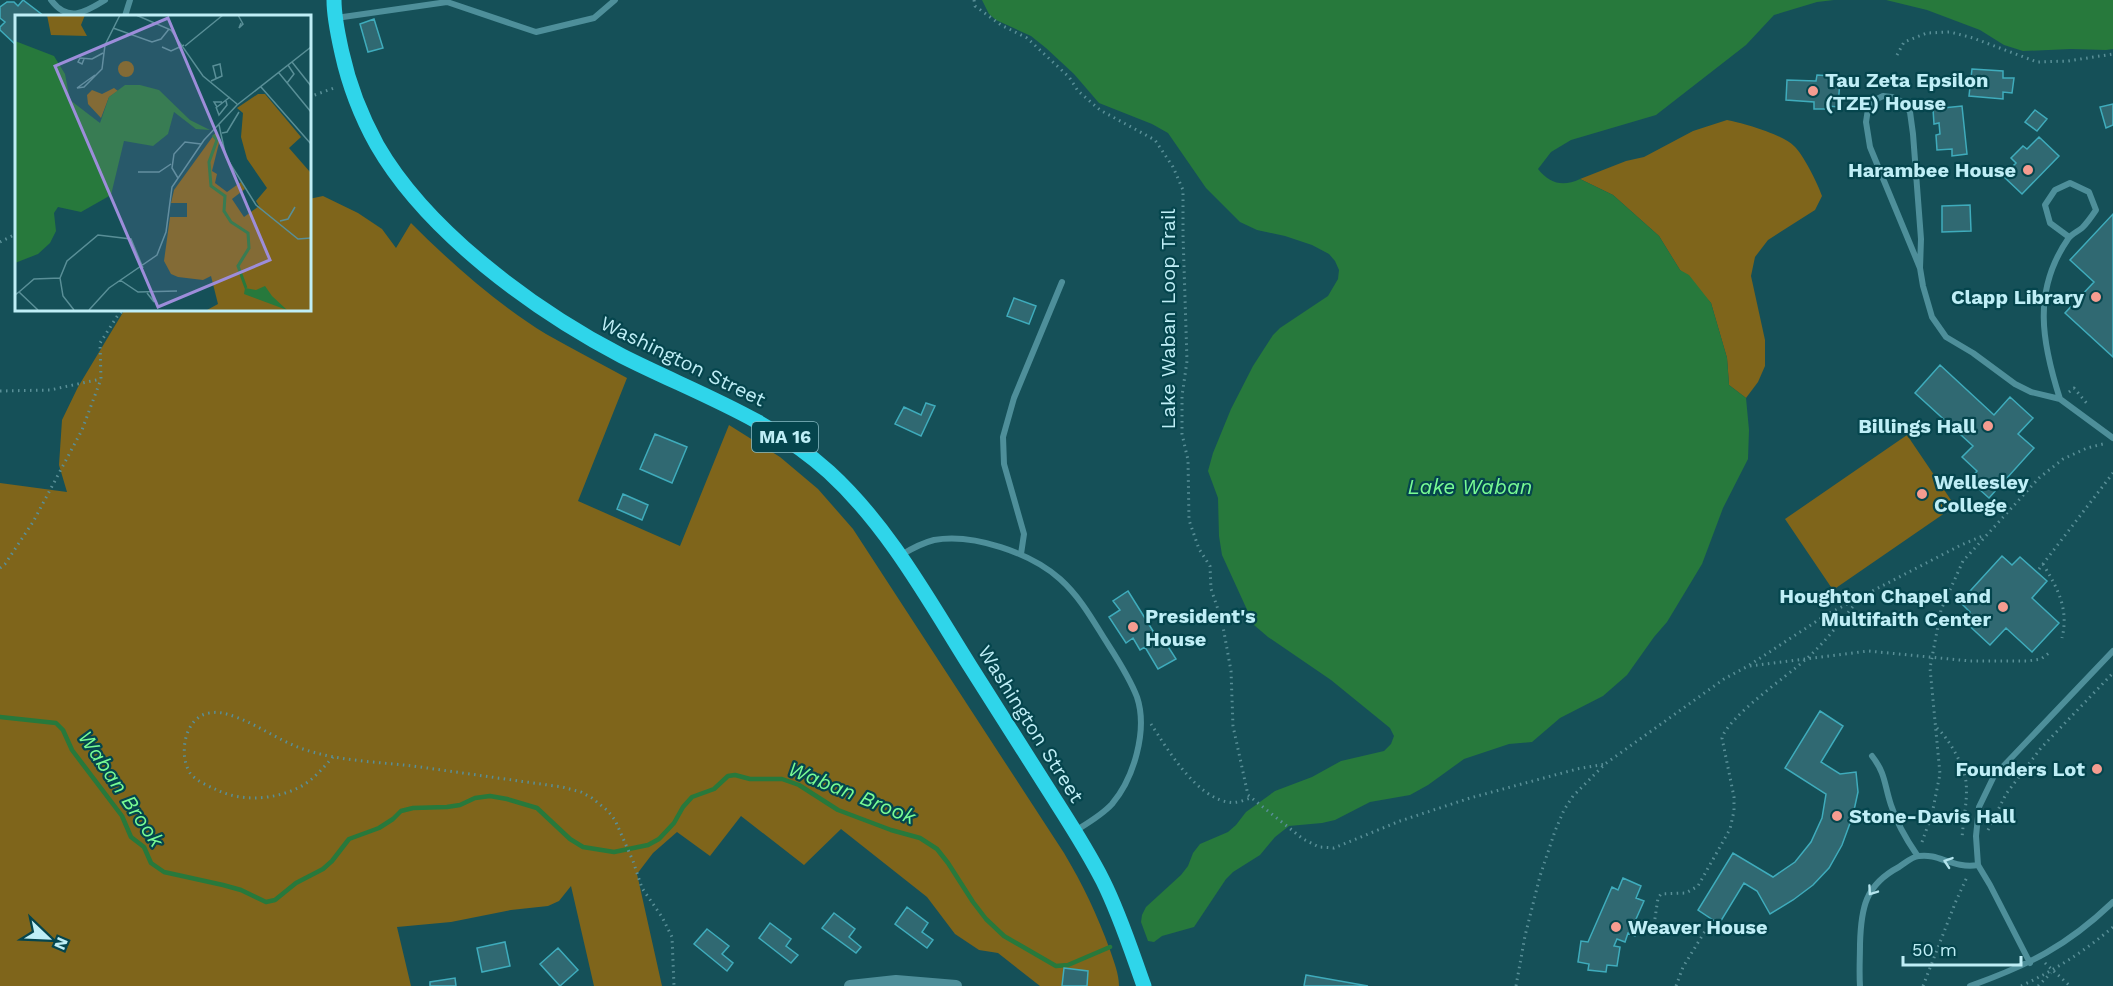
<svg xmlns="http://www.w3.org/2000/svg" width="2113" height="986" font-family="'Work Sans',sans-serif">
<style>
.green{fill:#7f651b}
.water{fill:#27793c}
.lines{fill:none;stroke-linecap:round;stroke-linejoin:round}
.stream{stroke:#27793c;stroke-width:4.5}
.building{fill:#306972;stroke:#3facbc;stroke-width:1.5}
.path{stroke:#598f97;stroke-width:3;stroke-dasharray:1.5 4.5;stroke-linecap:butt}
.service{stroke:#4e8f9a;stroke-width:6}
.minor{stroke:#4e8f9a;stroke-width:12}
.primary{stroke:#2fd5ea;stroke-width:15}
.oneway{stroke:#b4e4ed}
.poi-dot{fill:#f59c90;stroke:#05454d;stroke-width:2}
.labels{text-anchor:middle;stroke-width:4.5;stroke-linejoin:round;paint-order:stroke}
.shield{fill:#05454d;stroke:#87bbc3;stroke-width:1.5}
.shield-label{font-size:18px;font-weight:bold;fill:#bfeef6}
.poi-label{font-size:20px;font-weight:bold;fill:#bfeef6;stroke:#05454d;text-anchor:start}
.street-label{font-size:20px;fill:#bfeef6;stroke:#05454d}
.water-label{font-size:21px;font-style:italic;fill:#78fb94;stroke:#05454d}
.inset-river{fill:none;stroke:#27793c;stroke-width:3}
.inset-road{fill:none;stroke:#598f97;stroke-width:1.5}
.view{fill:#9d8dda;fill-opacity:0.15;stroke:#9d8dda;stroke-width:3}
.inset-edge{fill:none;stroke:#bfeef6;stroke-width:3}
</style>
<rect width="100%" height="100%" fill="#155058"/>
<!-- green -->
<path class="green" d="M1727 120C1743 123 1784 135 1794 146 1803 154 1818 184 1822 196L1815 210 1768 240 1755 257 1751 276 1765 340V366L1758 382 1746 398 1729 385 1727 358 1711 303 1680 270 1659 236 1613 195 1580 179 1626 161 1644 157 1693 131Z
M323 196 358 213 382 229 396 248 411 223C452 264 496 303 546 334 572 349 600 363 627 378L578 501 680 546 729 425 780 457 818 489 853 529 1064 853C1083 885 1097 914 1110 950 1114 962 1119 974 1119 986H1040L998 953 979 950 955 934 927 897 841 829 804 865 741 816 710 856 677 832 653 853 637 874 662 986H594L571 886 559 901 548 906 511 910 451 922 397 927 411 986H0V483L67 492 59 465 62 420 78 387 125 309H309V199Z
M1907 435 1955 506 1833 590 1785 519Z"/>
<!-- water -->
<path class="water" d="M982 0H1834L1817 2 1774 15 1746 45 1656 115 1571 140 1551 152 1538 169C1550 184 1563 187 1580 179L1613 195 1659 236 1680 270 1689 275 1711 303 1727 358 1729 385 1746 398 1749 430 1748 459 1723 508 1702 564 1667 622 1654 637 1627 675 1603 696 1560 718 1532 742 1509 744 1464 759 1428 785 1410 795 1370 802 1335 820 1322 823 1289 826 1275 837 1260 855 1233 872 1226 879 1194 927 1162 936 1154 942 1148 941 1141 922 1142 915 1146 907 1181 875 1188 866 1193 853 1200 844 1228 832 1236 825 1246 812 1275 791 1312 777 1341 761 1384 751 1391 744 1394 736 1390 728 1331 680 1268 637 1254 625 1222 555 1219 536 1218 498 1208 471 1213 453 1231 409 1253 366 1273 335 1280 328 1328 296 1338 279 1339 270 1335 261 1329 254 1312 245 1285 236 1257 230 1240 222 1206 188 1168 133 1152 124 1099 103 1074 74 1046 48 1031 36 996 20 989 14Z
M1886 0H2113V49L2106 50 2071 49 2023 51 2004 45 1980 30 1927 10Z"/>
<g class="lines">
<!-- stream -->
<path class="stream" d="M0 717 56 723 63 730 72 750 122 816 131 837 144 847 151 863 164 872 223 885 241 890 266 902 275 900 296 883 323 869 332 861 349 839 379 828 393 819 401 811 413 808 447 807 460 805 475 798 490 796 507 799 537 808 570 839 583 847 614 852 648 845 659 839 674 823 683 807 692 797 714 789 728 776 735 775 750 779H782L799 785 838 810 891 830 920 838 937 849 948 863 973 902 986 919 1004 936 1056 966 1068 965 1110 947"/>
</g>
<!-- building -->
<path class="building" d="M23 0 44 16H16V45L0 30V27L5 22 0 18V7L7 2H14L18 6Z
M374 19 383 48 368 52 360 24Z
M1972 69 2003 71V78H2014L2012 93 2003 92V99L1969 96Z
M1817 75 1832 76V79L1840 80 1838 107 1829 106V109H1814V102L1786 100 1787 80 1816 81Z
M2113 104V125L2106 128 2100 107Z
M1962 106 1967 154 1952 156V149L1937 150 1936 135 1940 134 1939 123 1934 124 1933 109Z
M2035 110 2047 119 2037 131 2025 122Z
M2039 137 2059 156 2022 194 2003 176 2016 163 2011 158 2023 146 2027 149Z
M1970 205 1971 231 1942 232V206Z
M2113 214V357L2065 313 2094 282 2070 260Z
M1014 298 1036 306 1029 324 1007 316Z
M1940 365 1994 415 2010 397 2033 418 2018 434 2034 448 1989 498 1969 480 1977 471 1962 457 1973 446 1915 393Z
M926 403 935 406 921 436 895 424 904 407 921 415Z
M655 434 687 447 672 483 640 469Z
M623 494 648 505 642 520 617 509Z
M2002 556 2012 565 2020 557 2047 581 2032 598 2059 623 2032 652 2006 628 1990 645 1963 620 1970 612 1960 602Z
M1128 591 1158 639 1162 637 1176 659 1158 669 1145 647 1140 650 1133 638 1126 643 1109 617 1120 610 1113 601Z
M1820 711 1843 726 1821 762 1840 774 1856 772 1858 792 1853 815 1842 845 1829 868 1813 885 1793 900 1770 914 1757 891 1744 883 1719 924 1698 910 1733 853 1773 877 1795 862 1811 842 1822 818 1826 794 1785 768Z
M1623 878 1641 886 1636 898 1644 901 1636 919 1641 921 1635 936 1628 933 1625 942 1617 939 1614 946 1620 947 1617 966 1607 965 1606 972 1588 970 1589 964 1578 962 1581 941 1588 942 1612 887 1618 890Z
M907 907 928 923 922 932 933 940 927 948 895 924Z
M834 913 855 929 849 937 861 947 856 953 822 928Z
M770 923 791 939 786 946 798 955 791 963 759 938Z
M707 929 729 946 722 954 733 963 727 971 694 944Z
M505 942 510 966 482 972 477 948Z
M558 948 578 970 560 986 540 964Z
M1064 968 1088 971 1087 986H1062Z
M1306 975 1368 986H1304Z
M455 978 456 986H430V982Z"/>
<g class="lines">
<!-- path -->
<path class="path" d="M974 0 975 6 1001 25 1027 38 1069 77 1078 91 1100 110 1155 140 1173 167 1183 190V235L1187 361 1182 396V434L1188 460 1189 520 1199 549 1210 566 1211 589 1222 621 1231 671 1233 726 1248 795 1303 839 1319 847 1334 848 1400 821 1470 798 1577 769 1605 764
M1897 55 1904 42 1927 33 1950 32 1973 38 2037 62 2068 61 2113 54
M309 97 337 87
M0 242 16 234
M0 391 50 390 101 379
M2069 392 2074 388 2089 406
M2043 564C2058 589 2069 609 2062 638
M0 568 5 564 33 522 82 430 101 379 100 343 118 315 125 309
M2039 569 2113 473
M1750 666 1868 651 1970 661H2028L2041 659 2049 653
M1151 724C1168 750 1196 797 1228 802 1236 804 1244 800 1251 798
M1937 728C1949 739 1964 765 1966 782 1968 800 1963 820 1962 839
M333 757C323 768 313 780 300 787 274 800 242 802 217 790 208 786 195 780 190 773 178 754 185 717 209 713 219 711 227 714 236 717 260 726 281 742 306 750 340 761 378 762 413 766 463 773 512 780 562 787L581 792 592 798 608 811 615 820 633 861 642 888 662 917 672 937 674 986
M1988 830 2006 794 2041 748 2113 673
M1922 842 1932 814 1940 774 1930 668 1941 610 1963 561 2039 478 2063 459 2087 448 2103 444
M1654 925 1658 898 1661 894 1686 893 1698 886 1730 829 1734 811V797L1722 738C1729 716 1786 677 1805 660 1826 642 1843 618 1860 598
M2045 963 2070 986
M1516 986 1525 936 1540 876 1555 831 1564 810 1573 796 1605 764 1724 679 1748 666 1826 615 1961 545 1985 535
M1676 986 1683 967 1710 923
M1923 986 1956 901 1967 877
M2021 986C2055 970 2085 951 2113 927
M2038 986 2051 973"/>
<!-- service -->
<path class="service" d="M51 0C68 23 86 12 105 0
M125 16 130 0
M336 18 447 2 536 32 594 18 615 0
M1920 268 1870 147 1866 122 1868 109 1873 101 1883 96 1892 97 1903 102 1910 112 1913 134 1921 239 1920 268 1923 286 1932 317 1946 337 1973 353 2015 384 2031 392 2060 399 2113 438
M2060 399C2042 343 2032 291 2068 239 2071 234 2077 232 2082 228 2087 223 2092 216 2096 210L2089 192 2070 183 2055 190 2045 205 2050 223 2069 237
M1021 554 1024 534 1004 464 1003 437 1014 398 1062 282
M901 555C911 549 922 543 934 540 973 533 1031 553 1060 579 1079 596 1091 617 1104 638 1116 657 1129 676 1137 697 1148 730 1134 778 1112 804 1102 815 1088 823 1075 831
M1872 756C1886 774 1884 784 1891 805 1897 824 1906 839 1917 855
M2030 963 1990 885 1978 865 1976 836 1979 807 1994 776 2113 651
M1860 986C1859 972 1860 958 1860 944 1861 908 1865 885 1899 867 1905 863 1913 856 1919 856 1939 853 1953 869 1978 865
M1970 986C2029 965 2067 946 2113 902"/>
<!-- minor -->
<path class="minor" d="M850 986 896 981 956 986"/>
<!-- primary -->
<path class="primary" d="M334 0C334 18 338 35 342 53 349 85 361 116 377 145 427 232 534 310 622 356 693 392 770 418 829 472 888 526 928 599 970 666 996 707 1022 748 1048 789 1067 819 1087 849 1103 881 1120 915 1131 950 1144 986"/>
</g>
<!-- one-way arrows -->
<defs><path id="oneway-chevron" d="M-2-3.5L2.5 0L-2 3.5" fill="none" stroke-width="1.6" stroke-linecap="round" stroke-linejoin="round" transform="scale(1.5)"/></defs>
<g class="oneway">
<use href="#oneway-chevron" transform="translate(1948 862) rotate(-161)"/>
<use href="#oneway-chevron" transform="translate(1872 891) rotate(125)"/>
</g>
<!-- markers -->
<g class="poi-dot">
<circle cx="1813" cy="91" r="6"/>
<circle cx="2028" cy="170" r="6"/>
<circle cx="2096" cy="297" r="6"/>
<circle cx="1988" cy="426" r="6"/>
<circle cx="1922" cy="494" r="6"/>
<circle cx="2003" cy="607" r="6"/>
<circle cx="1133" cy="627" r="6"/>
<circle cx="2097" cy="769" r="6"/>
<circle cx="1837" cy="816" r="6"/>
<circle cx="1616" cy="927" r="6"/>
</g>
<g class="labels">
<!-- shield labels -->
<rect class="shield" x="752" y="422" width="66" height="30" rx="4.5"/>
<g class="shield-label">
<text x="785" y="443">MA 16</text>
</g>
<!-- poi labels -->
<g class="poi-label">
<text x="1825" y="87">Tau Zeta Epsilon<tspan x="1825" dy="23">(TZE) House</tspan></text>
<text x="2016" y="177" text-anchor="end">Harambee House</text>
<text x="2084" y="304" text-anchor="end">Clapp Library</text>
<text x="1976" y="433" text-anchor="end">Billings Hall</text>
<text x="1934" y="489">Wellesley<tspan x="1934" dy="23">College</tspan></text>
<text x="1991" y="603" text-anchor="end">Houghton Chapel and<tspan x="1991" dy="23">Multifaith Center</tspan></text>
<text x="1145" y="623">President's<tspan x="1145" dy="23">House</tspan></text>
<text x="2085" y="776" text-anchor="end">Founders Lot</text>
<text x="1849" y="823">Stone-Davis Hall</text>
<text x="1628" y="934">Weaver House</text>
</g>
<!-- street labels -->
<g class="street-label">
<text transform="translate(1168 319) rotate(-90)" y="7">Lake Waban Loop Trail</text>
<text transform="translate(683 361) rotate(26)" y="7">Washington Street</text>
<text transform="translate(1031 724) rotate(58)" y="7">Washington Street</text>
</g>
<!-- water labels -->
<g class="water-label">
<text x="1470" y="494">Lake Waban</text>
<text transform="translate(121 789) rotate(56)" y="7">Waban Brook</text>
<text transform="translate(852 793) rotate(22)" y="7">Waban Brook</text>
</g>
</g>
<!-- overview -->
<g transform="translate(15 15)">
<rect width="296" height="296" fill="#155058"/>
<path d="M32 0H70L66 10 72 21 36 20ZM103 54a8 8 0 1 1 16 0a8 8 0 1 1-16 0ZM99 73 103 76 94 82 86 103 73 89 72 80 77 75 87 79ZM243 79H250L286 122 274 133 295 157V295H192L203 289 196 261 188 265 163 262 156 259 149 246 155 202H172V188H156L159 175 201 117 205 124 197 156 202 159 200 168 212 177 226 167 230 174 217 184 229 202 244 191 241 186 252 173 232 144 226 122 228 98 222 93Z" fill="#7f651b"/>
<path d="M0 26 39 41 50 59 55 85 85 108 94 82 110 70H125L144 75 175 105 195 115 181 114 159 97 153 119 138 131 109 126 96 180 66 197 43 192 39 198 41 216 35 228 23 239 0 248ZM250 271 257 281 272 295 229 279 230 273 241 275Z" fill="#27793c"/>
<path class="inset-river" d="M198 120 202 125 194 147 196 171 210 181 209 196 216 207 233 218 234 233 223 251 231 273"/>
<path class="inset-road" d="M121 0 156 15 188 61 222 89M223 0 228 9 224 13 226 8M98 13 137 27 146 24 154 14M170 31 208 0M147 32 156 36 169 30M69 44 67 49 63 47 65 43 77 44 88 38M277 47 296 71M264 58 296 97M80 60 62 73 69 72 87 54 90 30 105 0M196 66 207 61 205 49 198 51 201 63M272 68 279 59 273 50M246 72 296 129M207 87H199L202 92 215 82M201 92 204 100 212 90 211 86M204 110 211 142 241 190 283 224 296 223M207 118 212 117 224 97M123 157H144L156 149M163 163 157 153 159 139 170 127 186 129M265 206 273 204 280 192M45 263 52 246 83 220 116 224 128 253M105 265 123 277 162 276M4 277 19 264 45 263 48 281 59 295M132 278 139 287 136 278M0 280 4 277 23 295M74 295 94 273 142 240 151 217 157 172 189 125 222 90 296 32"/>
<path class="view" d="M153 3 255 245 143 292 40 51Z"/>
<rect width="296" height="296" class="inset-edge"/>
</g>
<!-- north arrow -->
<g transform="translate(48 938) rotate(113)" stroke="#05454d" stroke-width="4.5" paint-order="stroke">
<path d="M0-4.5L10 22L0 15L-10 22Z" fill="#bfeef6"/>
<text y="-9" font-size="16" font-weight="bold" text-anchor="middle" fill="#bfeef6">N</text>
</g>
<!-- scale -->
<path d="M1903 956v9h118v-9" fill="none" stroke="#bfeef6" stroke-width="3"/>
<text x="1912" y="956" font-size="18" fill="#bfeef6" stroke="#05454d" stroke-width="4.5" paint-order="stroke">50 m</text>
</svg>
